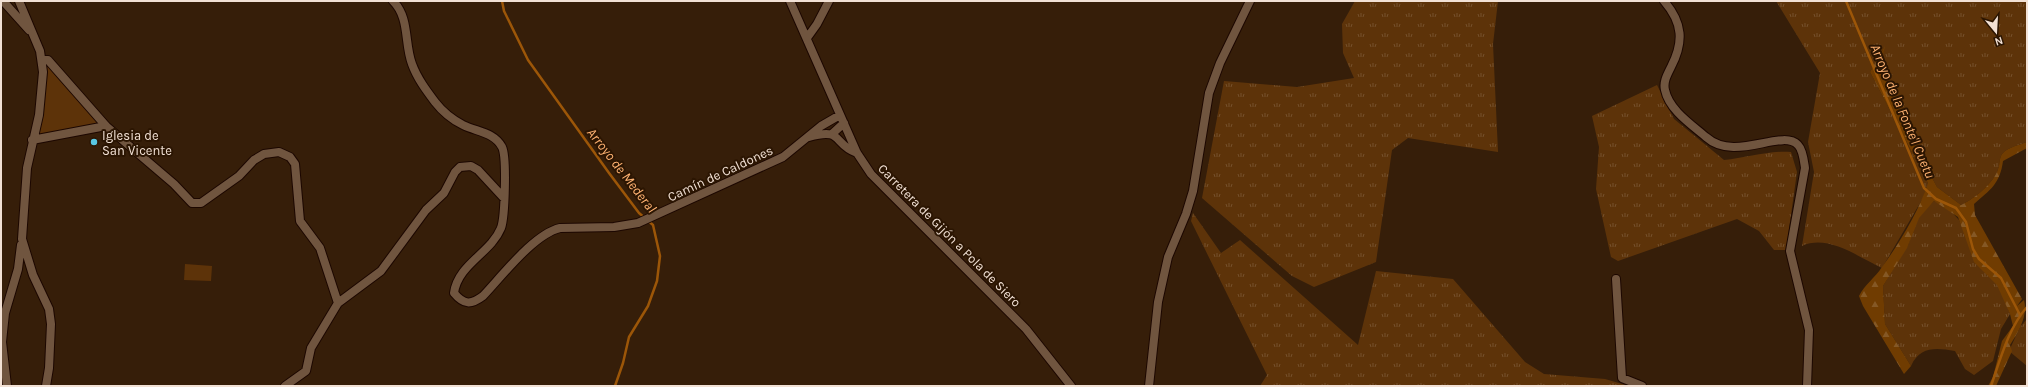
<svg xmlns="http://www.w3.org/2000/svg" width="2028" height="387" font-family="Karla,sans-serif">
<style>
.grass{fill:url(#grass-tufts)}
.forest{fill:url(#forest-firs)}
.park{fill:#5d3309}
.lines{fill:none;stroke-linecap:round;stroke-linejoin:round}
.stream{stroke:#9c5608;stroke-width:2.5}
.minor-casing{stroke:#1c0700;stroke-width:10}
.minor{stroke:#70553f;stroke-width:8}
.poi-dot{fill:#59c8e4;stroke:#2b1502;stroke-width:1.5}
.labels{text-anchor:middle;stroke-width:4;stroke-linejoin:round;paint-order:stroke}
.poi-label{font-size:13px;fill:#f2e1d5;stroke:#2b1502;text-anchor:start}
.street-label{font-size:13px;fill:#f2e1d5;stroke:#2b1502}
.water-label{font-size:14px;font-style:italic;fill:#fdb171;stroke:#2b1502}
</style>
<defs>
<pattern id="grass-tufts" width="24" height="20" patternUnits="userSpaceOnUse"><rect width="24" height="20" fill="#5d3309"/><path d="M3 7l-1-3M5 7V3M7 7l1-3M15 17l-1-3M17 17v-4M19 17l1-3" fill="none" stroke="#75502c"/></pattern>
<pattern id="forest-firs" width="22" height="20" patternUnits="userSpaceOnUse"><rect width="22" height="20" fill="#703c01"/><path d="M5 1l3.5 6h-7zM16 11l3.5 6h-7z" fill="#855825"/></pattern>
</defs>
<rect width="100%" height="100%" fill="#361e09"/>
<!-- grass -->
<path class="grass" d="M1355 1H1498L1493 44 1498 152 1408 138 1392 150 1376 262 1314 287 1292 276 1202 198 1224 81 1297 87 1354 78 1343 53 1342 24Z
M1776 1H2027V142C2019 145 2008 147 2002 154 1999 158 2000 165 1998 169 1994 183 1974 199 1961 205L1937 187 1910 137 1880 68 1884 48 1870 72 1928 183 1923 198 1882 268C1858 257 1828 234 1802 246L1814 172 1808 142 1820 73Z
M1657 85 1674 119 1724 160C1746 158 1770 150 1791 152L1797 172 1786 250H1774L1759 231 1737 219 1618 261 1611 257 1596 189 1599 147 1592 116Z
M1934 201 1947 207 1959 220 1970 245 1999 284 2010 314 2001 329 1993 361 1974 375 1965 369 1955 351C1936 348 1920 346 1911 366L1885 324 1883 286 1908 245 1917 219Z
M1193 213 1221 253 1240 240 1358 345 1376 271 1453 279 1525 362 1544 374 1605 379 1629 386H1260L1267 375 1191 221Z
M2027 319V366L2009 351 2020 327Z"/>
<!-- forest -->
<path class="forest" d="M1885 46 1880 68 1910 137 1937 187 1961 205C1974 199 1994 183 1998 169 2000 165 1999 158 2002 154 2008 147 2019 145 2027 142V148L2003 161C2000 184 1990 190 1974 204L1975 215 2022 299 2017 306 2024 300C2028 316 2019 331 2010 345L2012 351 1996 386H1988L1993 377 2002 341 2013 326 2010 314 1997 285 1974 262 1958 217 1934 201 1919 218 1907 248 1883 286 1885 324 1911 366 1904 374 1863 306 1859 296C1865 284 1875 278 1882 267 1899 244 1920 209 1928 183L1870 72Z"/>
<!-- park -->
<path class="park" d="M42 60H48L106 126 32 140Z
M185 264 212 266 211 281 184 280Z"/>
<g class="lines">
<!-- stream -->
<path class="stream" d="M502 1 504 11 528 60 609 173 639 213 653 225 660 256 657 281 648 306 629 337 623 363 615 386
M1846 1 1924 188 1936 199 1956 208 1966 222 1973 249 1979 259 2001 278 2020 315
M1991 386C2000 360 2009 327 2027 307"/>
<!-- minor casing -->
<g class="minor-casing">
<path id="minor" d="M3 1 29 30
M19 1 40 51 43 72 39 115 27 168 22 239 33 275 49 309 51 324 49 368 46 386
M393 1C410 18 404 43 412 64 417 78 426 90 435 102 442 111 453 120 463 125 477 132 494 132 502 147 507 157 505 217 501 228 491 253 458 264 454 293 464 305 471 305 483 296 502 276 534 234 560 228L614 227 638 223 783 157 821 126 840 115
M790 1 857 153 871 174 1026 329 1071 386
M1664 1C1683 23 1684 42 1671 67 1667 75 1663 82 1665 90 1669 110 1692 125 1706 137 1735 163 1782 128 1798 145 1803 150 1804 161 1805 168L1790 251 1809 330 1807 386
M807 38 817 24 829 1
M42 60H48L106 126 174 184 192 203H201L239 176 254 160 264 154 279 152 290 157 295 164 300 221 320 248 338 303
M832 134 844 123
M809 137C844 127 832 144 857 153
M32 140 106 126
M1616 279 1622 378 1642 386
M7 386 2 342 3 332 5 313 18 269 21 245
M285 386 306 371 311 348 338 303 381 271 426 210 444 193 455 172 460 167 471 166 478 170 503 197
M1149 386 1158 302 1168 257 1186 214 1193 191 1209 93 1220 63 1250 1"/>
</g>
<!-- minor -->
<use href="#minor" class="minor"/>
</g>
<!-- markers -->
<circle class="poi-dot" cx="94" cy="142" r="4"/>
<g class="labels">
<!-- poi labels -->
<g class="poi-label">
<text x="102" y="140">Iglesia de<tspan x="102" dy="15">San Vicente</tspan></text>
</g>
<!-- street labels -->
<g class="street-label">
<text transform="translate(720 173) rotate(-25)" y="5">Camín de Caldones</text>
<text transform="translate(950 235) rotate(45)" y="5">Carretera de Gijón a Pola de Siero</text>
</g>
<!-- water labels -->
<g class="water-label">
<text transform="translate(1903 111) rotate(67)" y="5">Arroyo de la Fonte'l Cuetu</text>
<text transform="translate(622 170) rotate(52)" y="5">Arroyo de Mederal</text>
</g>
</g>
<!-- border -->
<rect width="2028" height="387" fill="none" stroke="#f2e1d5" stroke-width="4"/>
<!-- north arrow -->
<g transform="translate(1996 32) rotate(162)" stroke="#2b1502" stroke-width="3" paint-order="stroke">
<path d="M0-3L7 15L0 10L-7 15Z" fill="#f2e1d5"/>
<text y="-6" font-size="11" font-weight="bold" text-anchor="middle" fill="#f2e1d5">N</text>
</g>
</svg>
